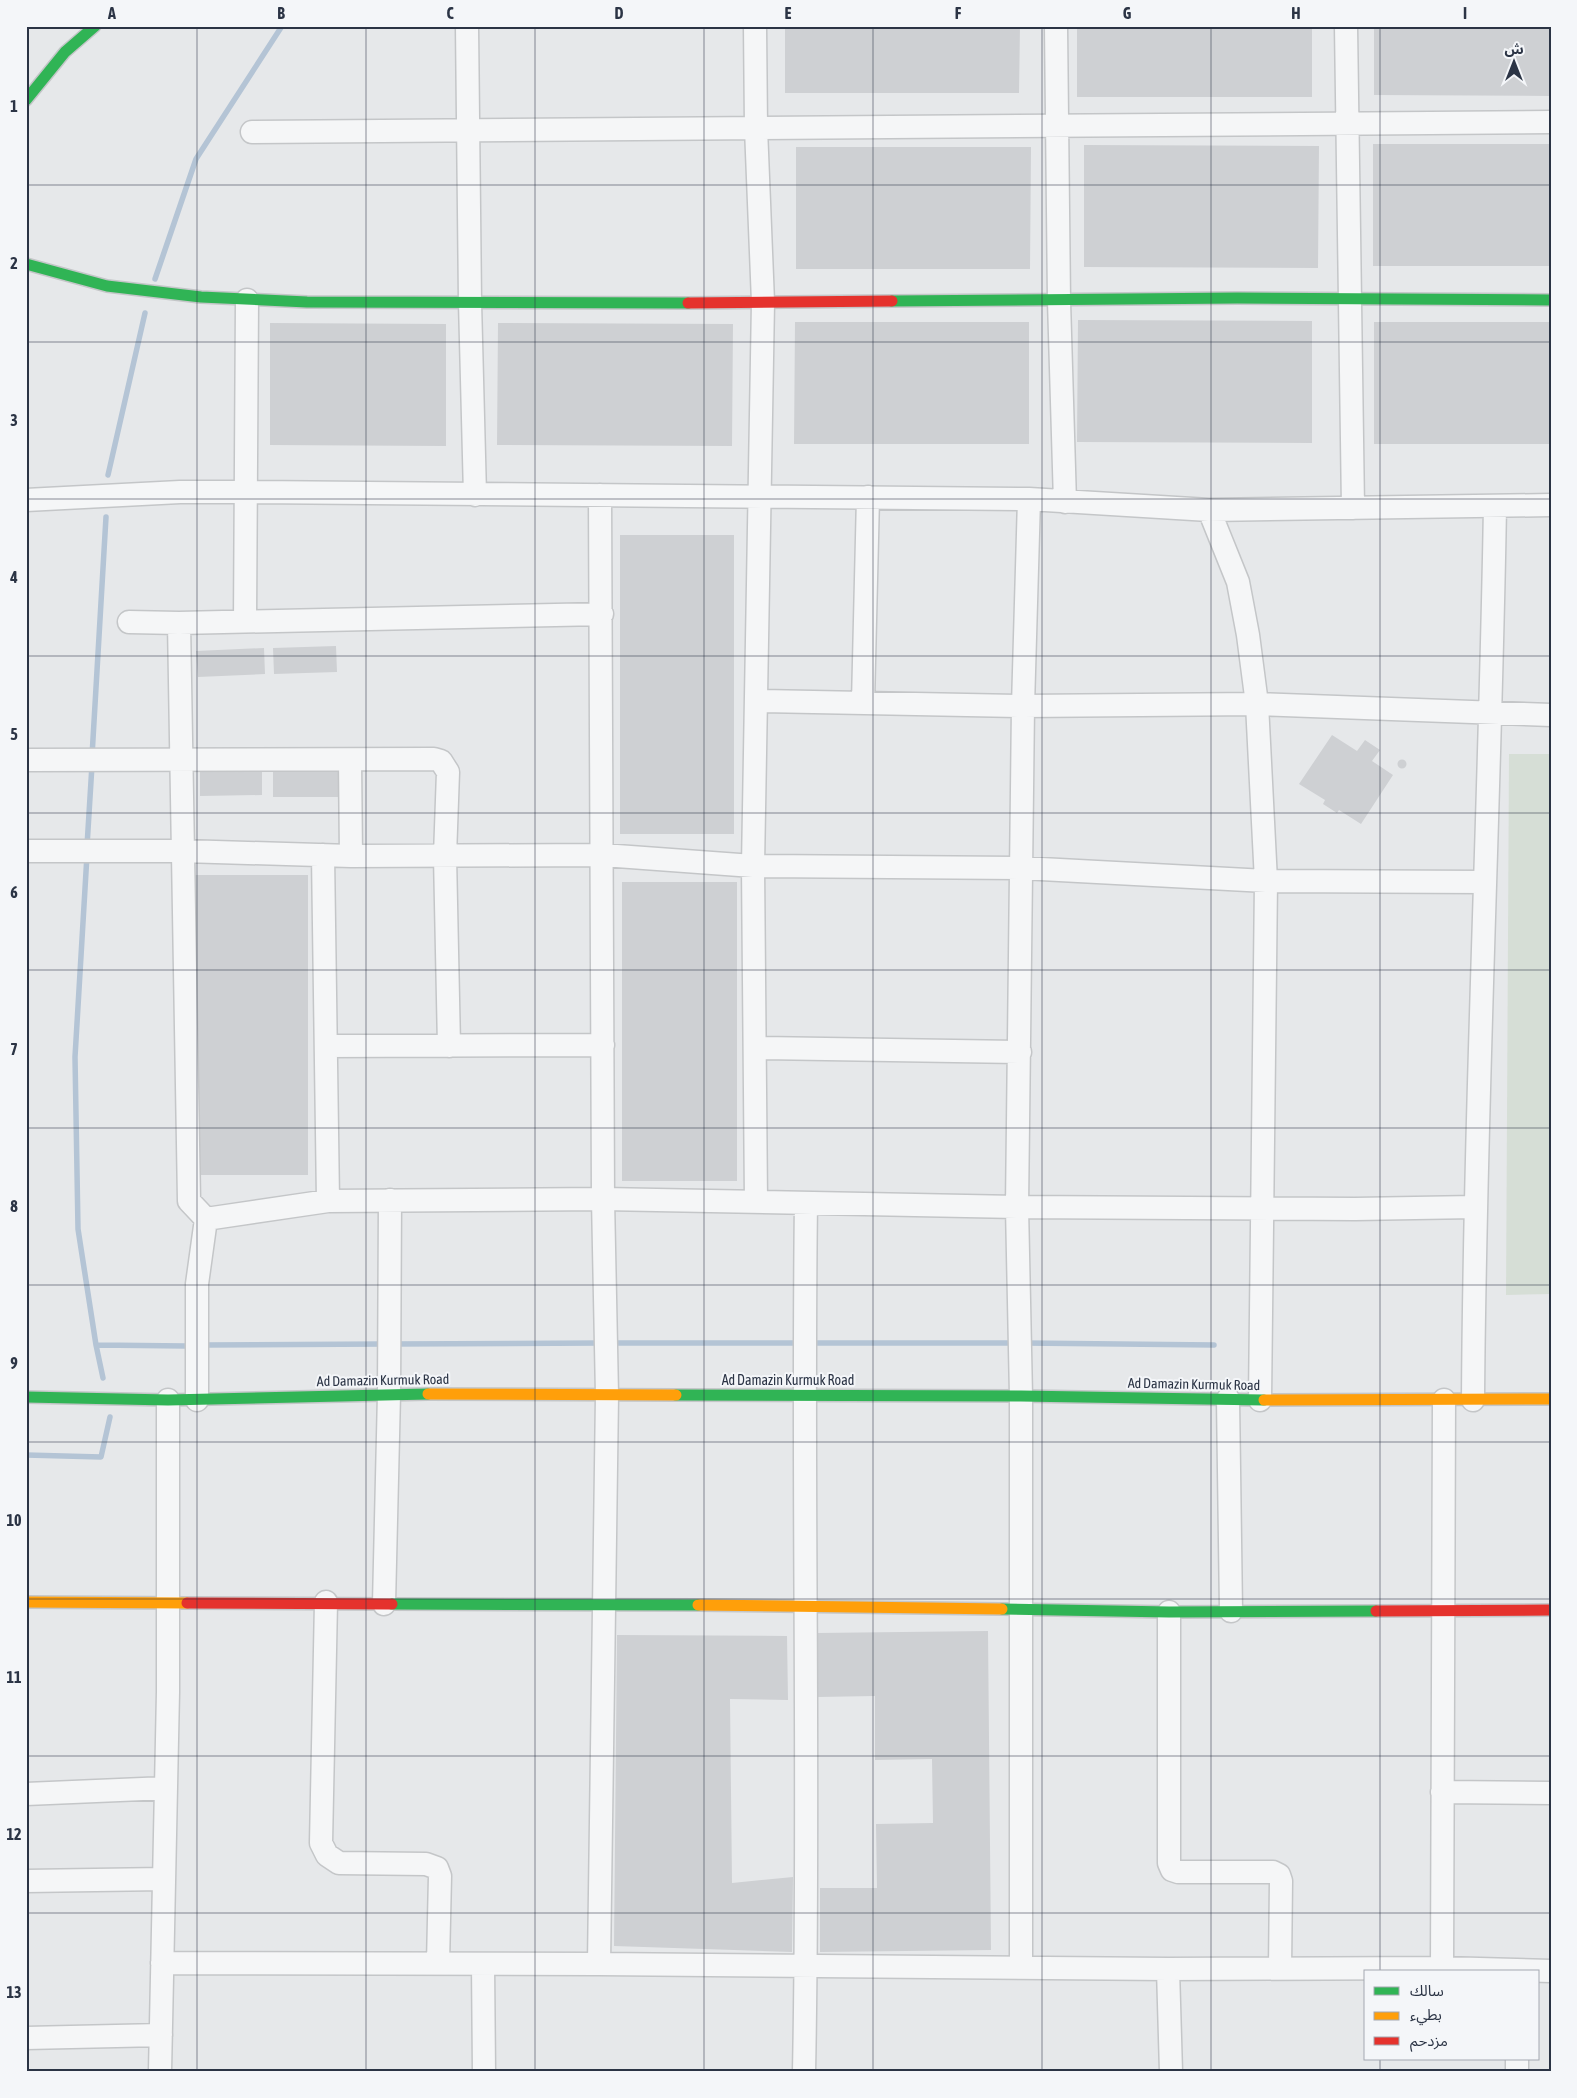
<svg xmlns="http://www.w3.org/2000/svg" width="1577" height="2098" font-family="'Asap Condensed','Noto Sans Arabic',sans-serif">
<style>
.green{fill:#d6ded6}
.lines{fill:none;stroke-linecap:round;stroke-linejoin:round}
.stream{stroke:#b4c4d5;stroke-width:5.5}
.building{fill:#ced0d3}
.street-casing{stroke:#c4c6c8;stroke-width:25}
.fast-casing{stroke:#c4c6c8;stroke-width:14}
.slow-casing{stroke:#c4c6c8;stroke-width:14}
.jam-casing{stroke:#c4c6c8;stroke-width:14}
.street{stroke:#f5f6f7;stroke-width:22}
.fast{stroke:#30b455;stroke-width:11}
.slow{stroke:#ff9f0a;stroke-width:11}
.jam{stroke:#e5322d;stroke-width:11}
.grid{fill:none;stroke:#2b3445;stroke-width:1;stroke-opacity:0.55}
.labels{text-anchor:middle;stroke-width:4;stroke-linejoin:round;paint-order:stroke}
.street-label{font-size:14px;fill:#2b3445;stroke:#f4f6f9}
.neatline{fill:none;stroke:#2b3445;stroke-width:2}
.grid-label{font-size:16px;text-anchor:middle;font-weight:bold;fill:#2b3445}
</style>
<rect width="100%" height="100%" fill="#e6e8ea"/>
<!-- green -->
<path class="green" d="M1509 754H1551V1294L1506 1295Z"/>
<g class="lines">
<!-- stream -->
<path class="stream" d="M155 279 196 159 282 26
M108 475 145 313
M92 756 106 517
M87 846 92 765
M87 855 75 1057 78 1229 96 1345 103 1378
M611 1343H799
M809 1343H1014
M1024 1343 1214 1345
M394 1344 602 1343
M96 1345 186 1346
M206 1345 384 1344
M26 1455 101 1457 110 1417"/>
</g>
<!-- building -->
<path class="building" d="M785 26H1020L1019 93H785Z
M1077 26H1312V97H1077Z
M1374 26H1551V96L1374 95Z
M1373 144H1551V266H1373Z
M1084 145 1319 146 1318 268 1084 267Z
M796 147H1031L1030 269H796Z
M1078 320 1312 321V443L1077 442Z
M795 322H1029V444H794Z
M1374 322H1551V444H1374Z
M270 323 446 324V446L270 445Z
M498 323 733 324 732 446 497 445Z
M620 535H734V834H620Z
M336 646 337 672 274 674 273 648Z
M264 648 265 674 198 677 196 651Z
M1332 735 1357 751 1365 740 1380 750 1372 761 1393 775 1361 824 1339 810 1337 813 1323 804 1325 800 1299 784Z
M1397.5 764a4.5 4.5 0 1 1 9 0a4.5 4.5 0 1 1-9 0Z
M262 769V795L200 796V770Z
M273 770H340V797H273Z
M193 875H308V1175H193Z
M622 882H737V1181H622Z
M988 1631 991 1950 820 1952V1888H877L876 1824 933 1823 932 1759 875 1760V1696L818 1697 817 1633Z
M617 1635 787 1636 788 1700 730 1699 732 1883 793 1877 792 1952 614 1946Z"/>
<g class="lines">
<!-- street casing -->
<g class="street-casing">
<path id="street" d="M467 26 470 302 475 495
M755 26 756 128 763 302 753 866 756 1202
M1056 26 1059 301 1065 502
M1346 26 1353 508
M252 132 1551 122
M26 500 180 492H247L1029 499 1209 510 1551 505
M1209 510 1238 582 1248 635 1257 704 1266 881 1260 1400
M245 621 247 300
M129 622 179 623 602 614
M179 623 189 1201 206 1219 197 1284V1400
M756 701 1023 706 1257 704 1551 715
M863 703 868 497
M26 760 434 759 441 761 448 772 445 856 449 1046
M350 760 351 856
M26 851H183L351 856 603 855 753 866 1022 868 1266 881 1484 882
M323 855 328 1201
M326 1046 603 1045
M756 1048 1020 1052
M206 1219 328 1201 603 1199 1017 1207 1355 1209 1475 1207
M1228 1399 1231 1611
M1473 1400C1475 1102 1490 804 1495 506
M326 1602 321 1843 327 1855 339 1863 426 1864 437 1868 440 1876 438 1963
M384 1604 389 1394 390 1200
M1169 1612V1863L1172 1870 1178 1872H1273L1279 1875 1281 1881 1280 1968
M1442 1792 1551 1793
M26 1794 166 1788
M26 1881 164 1879
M162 1963 599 1964 1168 1969 1442 1968 1551 1971
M483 1964 484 2072
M599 1964 607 1395 603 1199 600 495
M1021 1967V1396L1017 1207 1023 706 1029 499
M1442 1968 1444 1400
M1168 1969 1171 2072
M26 2038 161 2035
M1517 2059V2072
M160 2072 168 1692V1400
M804 2072C810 1782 802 1493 806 1203"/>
</g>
<!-- fast casing -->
<g class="fast-casing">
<path id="fast" d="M26 100 65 52 95 26
M26 264 107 286 201 297 307 302 688 303
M892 301 1237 298 1551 300
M676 1395 1021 1396 1264 1400
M26 1397 168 1400 428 1394
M392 1604 698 1605
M1002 1609 1169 1612 1376 1611"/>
</g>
<!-- slow casing -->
<g class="slow-casing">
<path id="slow" d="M428 1394 676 1395
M1264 1400 1551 1399
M26 1602 187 1603
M698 1605 1002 1609"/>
</g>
<!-- jam casing -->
<g class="jam-casing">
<path id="jam" d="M688 303 892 301
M187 1603 392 1604
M1376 1611 1551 1610"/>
</g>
<!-- street -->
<use href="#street" class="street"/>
<!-- fast -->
<use href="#fast" class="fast"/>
<!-- slow -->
<use href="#slow" class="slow"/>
<!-- jam -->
<use href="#jam" class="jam"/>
</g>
<!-- grid -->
<path class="grid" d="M197 26V2072M366 26V2072M535 26V2072M704 26V2072M873 26V2072M1042 26V2072M1211 26V2072M1380 26V1972M26 185H1551M26 342H1551M26 499H1551M26 656H1551M26 813H1551M26 970H1551M26 1128H1551M26 1285H1551M26 1442H1551M26 1599H1551M26 1756H1551M26 1913H1551M1380 2059V2072"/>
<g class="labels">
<!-- street labels -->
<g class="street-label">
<text transform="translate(383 1380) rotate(-1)" y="5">Ad Damazin Kurmuk Road</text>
<text x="788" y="1385">Ad Damazin Kurmuk Road</text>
<text transform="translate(1194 1384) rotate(1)" y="5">Ad Damazin Kurmuk Road</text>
</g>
</g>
<!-- border -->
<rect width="1577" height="2098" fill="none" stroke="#f4f6f9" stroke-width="55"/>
<!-- legend -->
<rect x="1364" y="1970" width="175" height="90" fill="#f4f6f9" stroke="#a4a8b1"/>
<rect x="1374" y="1987" width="25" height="8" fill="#30b455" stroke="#a4a8b1"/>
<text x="1410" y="1996" font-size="15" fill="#2b3445">سالك</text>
<rect x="1374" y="2012" width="25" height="8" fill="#ff9f0a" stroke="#a4a8b1"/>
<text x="1410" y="2020" font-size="15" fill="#2b3445">بطيء</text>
<rect x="1374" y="2037" width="25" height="8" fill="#e5322d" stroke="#a4a8b1"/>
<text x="1410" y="2046" font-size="15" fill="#2b3445">مزدحم</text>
<!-- north arrow -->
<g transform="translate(1514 62)" stroke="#f4f6f9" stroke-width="4" paint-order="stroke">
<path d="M0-4L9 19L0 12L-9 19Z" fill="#2b3445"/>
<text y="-8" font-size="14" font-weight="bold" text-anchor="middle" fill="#2b3445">ش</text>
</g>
<rect x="28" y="28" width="1522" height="2042" class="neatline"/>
<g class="grid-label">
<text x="112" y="19">A</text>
<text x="281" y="19">B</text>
<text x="450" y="19">C</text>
<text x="619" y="19">D</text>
<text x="788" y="19">E</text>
<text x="958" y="19">F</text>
<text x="1127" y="19">G</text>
<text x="1296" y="19">H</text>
<text x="1465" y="19">I</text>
<text x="14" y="112">1</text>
<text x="14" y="269">2</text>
<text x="14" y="426">3</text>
<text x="14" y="583">4</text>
<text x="14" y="740">5</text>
<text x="14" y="898">6</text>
<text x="14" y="1055">7</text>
<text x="14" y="1212">8</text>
<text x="14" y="1369">9</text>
<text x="14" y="1526">10</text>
<text x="14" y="1683">11</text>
<text x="14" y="1840">12</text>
<text x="14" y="1998">13</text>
</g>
</svg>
